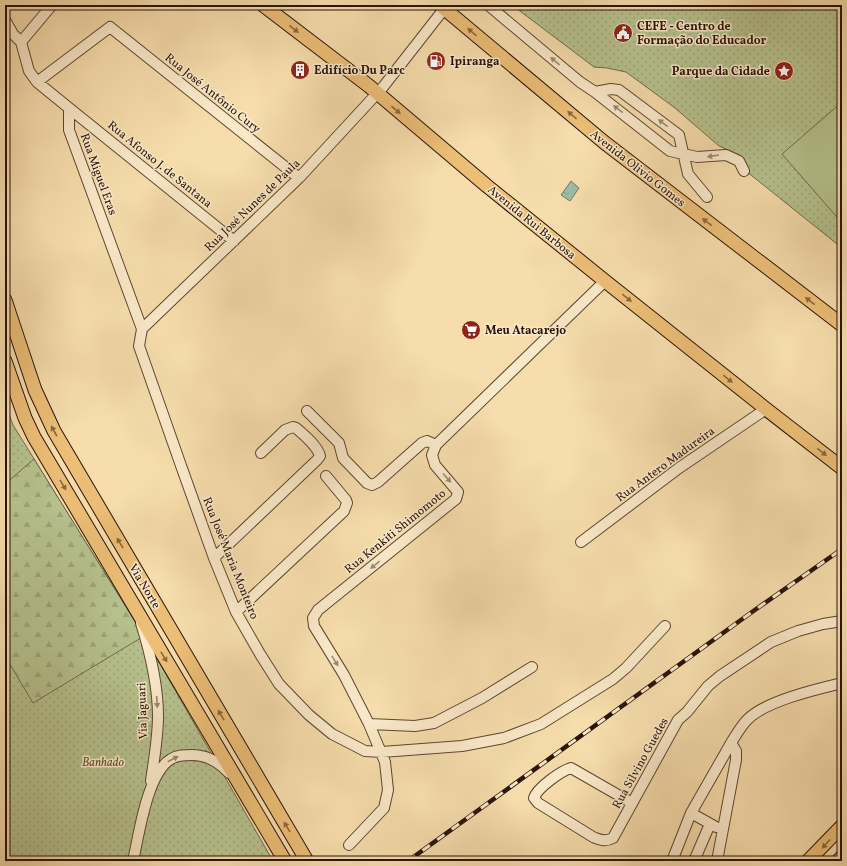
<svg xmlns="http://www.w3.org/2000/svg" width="847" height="866" font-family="Vollkorn,serif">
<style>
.green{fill:url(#green-dots);stroke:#706a4b}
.forest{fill:url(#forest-firs);stroke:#706a4b}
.pitch{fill:#b6c28e;stroke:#706a4b}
.water{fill:url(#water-ripples);stroke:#6f7966}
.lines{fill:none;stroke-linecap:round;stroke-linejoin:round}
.minor-casing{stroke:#5c4631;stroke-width:12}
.major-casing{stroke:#291308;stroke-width:15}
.minor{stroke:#fae9c9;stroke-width:10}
.major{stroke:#ecbe76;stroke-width:13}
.rail-casing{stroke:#291308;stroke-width:4.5}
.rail{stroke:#fae9c9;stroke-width:3;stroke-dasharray:9;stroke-linecap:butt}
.oneway{fill:#8a683f}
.oneway2{fill:#9c8972}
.labels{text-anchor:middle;stroke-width:3;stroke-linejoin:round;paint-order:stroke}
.poi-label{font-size:12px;font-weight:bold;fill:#291308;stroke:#fae9c9;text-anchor:start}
.street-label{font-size:12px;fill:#291308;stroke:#fae9c9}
.park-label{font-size:12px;font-style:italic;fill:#5a5037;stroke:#fae9c9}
</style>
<defs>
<pattern id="green-dots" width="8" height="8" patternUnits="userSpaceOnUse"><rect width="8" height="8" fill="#b6c28e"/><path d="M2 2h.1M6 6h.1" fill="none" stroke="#9ca679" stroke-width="1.8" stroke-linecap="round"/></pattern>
<pattern id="forest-firs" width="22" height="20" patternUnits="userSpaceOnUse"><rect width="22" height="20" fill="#b6c28e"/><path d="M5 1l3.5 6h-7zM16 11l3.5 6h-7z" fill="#9ca679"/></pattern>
<pattern id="water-ripples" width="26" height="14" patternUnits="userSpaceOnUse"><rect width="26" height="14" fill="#9ebda5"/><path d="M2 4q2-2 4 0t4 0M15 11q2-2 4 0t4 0" fill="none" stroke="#88a28d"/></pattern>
</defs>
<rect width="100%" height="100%" fill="#f7ddac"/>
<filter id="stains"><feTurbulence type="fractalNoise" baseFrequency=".005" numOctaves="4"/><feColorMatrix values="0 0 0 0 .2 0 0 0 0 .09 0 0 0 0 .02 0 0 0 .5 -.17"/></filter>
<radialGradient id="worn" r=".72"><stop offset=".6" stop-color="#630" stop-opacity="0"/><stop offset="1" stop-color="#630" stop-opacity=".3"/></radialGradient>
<!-- green -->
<path class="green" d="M512 5H842V248L746 171 741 161 733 152 719 146 675 108 626 72 607 68 594 67Z
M5 404 13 425 144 636 273 861H5Z"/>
<!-- forest -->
<path class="forest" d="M34 459 144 636 33 703 5 656V484Z"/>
<!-- pitch -->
<path class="pitch" d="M842 102V223L782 154Z"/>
<!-- water -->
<path class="water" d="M571 181 579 188 570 201 561 195Z"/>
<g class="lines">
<!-- minor casing -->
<g class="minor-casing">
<path id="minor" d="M488 5 580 82 595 92 611 89 619 90 679 135 688 174 707 197
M5 20 13 34 21 42 29 71 37 82 69 108V130L142 329
M21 42 52 5
M37 82 110 27 299 178
M595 92 670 151 697 157 726 155 739 161 744 171
M69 108 234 241
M142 329 139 346 179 460 214 558 236 612 260 654 279 684 309 715 332 734 365 751 382 752 462 746 504 738 541 724 613 679 626 668 665 626
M142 329 299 178 383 87 444 9
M307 411 339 443 343 458 367 483 372 485 378 482 422 443 427 441 436 445
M581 542 679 468 766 409
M214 558 317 460 320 456C317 445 304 435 296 428L293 427 285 430 261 453
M236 612 344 511 347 503 346 500 326 476
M141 623C150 652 158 685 158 716 158 738 154 759 151 781
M369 724 415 726 434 723 482 698 532 667
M632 803 571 768C561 771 537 788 534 798L538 803 593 837C601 840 605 842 613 838L678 720 687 712 708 686 720 676 771 642 798 631 823 624 842 621
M691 813 716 827
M349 845 384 808 388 790 385 762 369 724 344 675 314 626 313 618 318 610 456 499 458 492 435 465 432 455 436 445 605 281
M133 861C139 835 147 773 171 759 177 755 185 755 192 755 207 755 219 762 229 773
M672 861 691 813 731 743
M694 861 710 824
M717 861 736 760V751L731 743C736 735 741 726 747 720 765 701 817 689 842 683"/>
</g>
<!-- major casing -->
<g class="major-casing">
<path id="major" d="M263 5 369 86 487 186 605 281 766 409 842 468
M440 5 605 143 842 325
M5 300 35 390 54 431 307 861
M5 361 25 418 34 437 285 861
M808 861 842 826
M838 861 842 857"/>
</g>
<!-- minor -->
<use href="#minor" class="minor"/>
<!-- major -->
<use href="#major" class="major"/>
<!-- rail casing -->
<g class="rail-casing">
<path id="rail" d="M408 861 752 612 842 549"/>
</g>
<!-- rail -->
<use href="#rail" class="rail"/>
</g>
<!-- one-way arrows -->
<defs><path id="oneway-solid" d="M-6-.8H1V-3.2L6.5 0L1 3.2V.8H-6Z"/></defs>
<g class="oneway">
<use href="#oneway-solid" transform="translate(294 29) rotate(38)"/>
<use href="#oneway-solid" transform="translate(472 32) rotate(-140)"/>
<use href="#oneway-solid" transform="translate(396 110) rotate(40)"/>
<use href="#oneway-solid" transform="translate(572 115) rotate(-140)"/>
<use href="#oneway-solid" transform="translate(707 222) rotate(-142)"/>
<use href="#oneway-solid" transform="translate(627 298) rotate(39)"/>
<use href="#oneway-solid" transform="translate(810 301) rotate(-143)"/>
<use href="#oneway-solid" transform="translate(728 379) rotate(39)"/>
<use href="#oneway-solid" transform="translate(54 431) rotate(-119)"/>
<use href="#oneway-solid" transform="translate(822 452) rotate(38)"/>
<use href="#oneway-solid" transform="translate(63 485) rotate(59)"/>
<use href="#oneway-solid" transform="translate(120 543) rotate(-121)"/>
<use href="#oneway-solid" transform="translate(164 657) rotate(59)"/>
<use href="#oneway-solid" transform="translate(221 715) rotate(-121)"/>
<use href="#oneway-solid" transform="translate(287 827) rotate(-121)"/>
<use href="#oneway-solid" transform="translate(826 844) rotate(132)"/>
</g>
<g class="oneway2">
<use href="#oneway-solid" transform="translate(555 61) rotate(-140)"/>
<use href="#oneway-solid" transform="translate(618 109) rotate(-142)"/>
<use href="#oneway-solid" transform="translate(663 123) rotate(-143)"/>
<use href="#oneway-solid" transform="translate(713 156) rotate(171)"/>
<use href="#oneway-solid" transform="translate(447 478) rotate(48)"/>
<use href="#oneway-solid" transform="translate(375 565) rotate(141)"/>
<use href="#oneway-solid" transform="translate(335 661) rotate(58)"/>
<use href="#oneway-solid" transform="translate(157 702) rotate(87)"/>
<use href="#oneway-solid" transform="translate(173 759) rotate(-27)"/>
</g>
<!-- icons -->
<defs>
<g id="civic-disc" transform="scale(1)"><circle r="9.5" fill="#8f2418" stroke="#fae9c9"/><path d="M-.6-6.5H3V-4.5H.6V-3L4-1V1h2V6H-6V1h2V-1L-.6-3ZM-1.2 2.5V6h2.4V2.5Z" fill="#fff"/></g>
<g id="fuel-disc" transform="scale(1)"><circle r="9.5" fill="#8f2418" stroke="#fae9c9"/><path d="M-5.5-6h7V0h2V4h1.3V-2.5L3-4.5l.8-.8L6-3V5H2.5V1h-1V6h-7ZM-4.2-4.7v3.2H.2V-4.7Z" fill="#fff"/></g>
<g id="building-disc" transform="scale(1)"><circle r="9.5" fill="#8f2418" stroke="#fae9c9"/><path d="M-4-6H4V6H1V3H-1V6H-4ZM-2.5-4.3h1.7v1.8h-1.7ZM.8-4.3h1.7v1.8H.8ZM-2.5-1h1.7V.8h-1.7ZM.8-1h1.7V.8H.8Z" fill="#fff"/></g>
<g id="sight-disc" transform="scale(1)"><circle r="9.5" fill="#8f2418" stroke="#fae9c9"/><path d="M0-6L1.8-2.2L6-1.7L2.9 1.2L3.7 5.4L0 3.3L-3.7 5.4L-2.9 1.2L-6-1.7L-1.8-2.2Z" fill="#fff"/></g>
<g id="supermarket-disc" transform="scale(1)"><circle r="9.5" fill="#8f2418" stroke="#fae9c9"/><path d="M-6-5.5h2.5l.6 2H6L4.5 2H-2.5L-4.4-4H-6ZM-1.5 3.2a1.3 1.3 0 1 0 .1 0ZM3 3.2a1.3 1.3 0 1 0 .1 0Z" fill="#fff"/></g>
</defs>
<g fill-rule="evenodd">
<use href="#civic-disc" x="623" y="33"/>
<use href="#fuel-disc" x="436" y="61"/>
<use href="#building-disc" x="300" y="70"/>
<use href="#sight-disc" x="784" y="71"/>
<use href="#supermarket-disc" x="471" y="330"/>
</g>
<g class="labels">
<!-- poi labels -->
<g class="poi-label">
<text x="637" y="30">CEFE - Centro de<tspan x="637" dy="14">Formação do Educador</tspan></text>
<text x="450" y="65">Ipiranga</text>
<text x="314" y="74">Edifício Du Parc</text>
<text x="770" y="75" text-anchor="end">Parque da Cidade</text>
<text x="485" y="334">Meu Atacarejo</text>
</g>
<!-- street labels -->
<g class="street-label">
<text transform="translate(213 93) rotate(39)" y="4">Rua José Antônio Cury</text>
<text transform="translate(160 164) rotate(39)" y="4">Rua Afonso J. de Santana</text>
<text transform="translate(638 168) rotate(38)" y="4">Avenida Olivio Gomes</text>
<text transform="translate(99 174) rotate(70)" y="4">Rua Miguel Eras</text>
<text transform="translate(252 205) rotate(-44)" y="4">Rua José Nunes de Paula</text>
<text transform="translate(532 222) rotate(39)" y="4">Avenida Rui Barbosa</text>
<text transform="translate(665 464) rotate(-36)" y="4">Rua Antero Madureira</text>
<text transform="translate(395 531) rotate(-39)" y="4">Rua Kenkiti Shimomoto</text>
<text transform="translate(231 558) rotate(68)" y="4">Rua José Maria Monteiro</text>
<text transform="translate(145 586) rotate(59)" y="4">Via Norte</text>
<text transform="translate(142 711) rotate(-92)" y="4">Via Jaguari</text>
<text transform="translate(640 763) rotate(-61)" y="4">Rua Silvino Guedes</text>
</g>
<!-- park labels -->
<g class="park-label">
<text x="103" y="766">Banhado</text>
</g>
</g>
<!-- margin -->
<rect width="847" height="866" fill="none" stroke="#f7ddac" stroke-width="20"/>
<rect x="6" y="6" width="835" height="854" fill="none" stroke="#291308" stroke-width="2"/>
<rect x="10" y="10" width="827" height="846" fill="none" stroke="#291308"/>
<rect width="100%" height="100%" filter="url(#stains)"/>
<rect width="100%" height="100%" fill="url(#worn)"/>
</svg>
